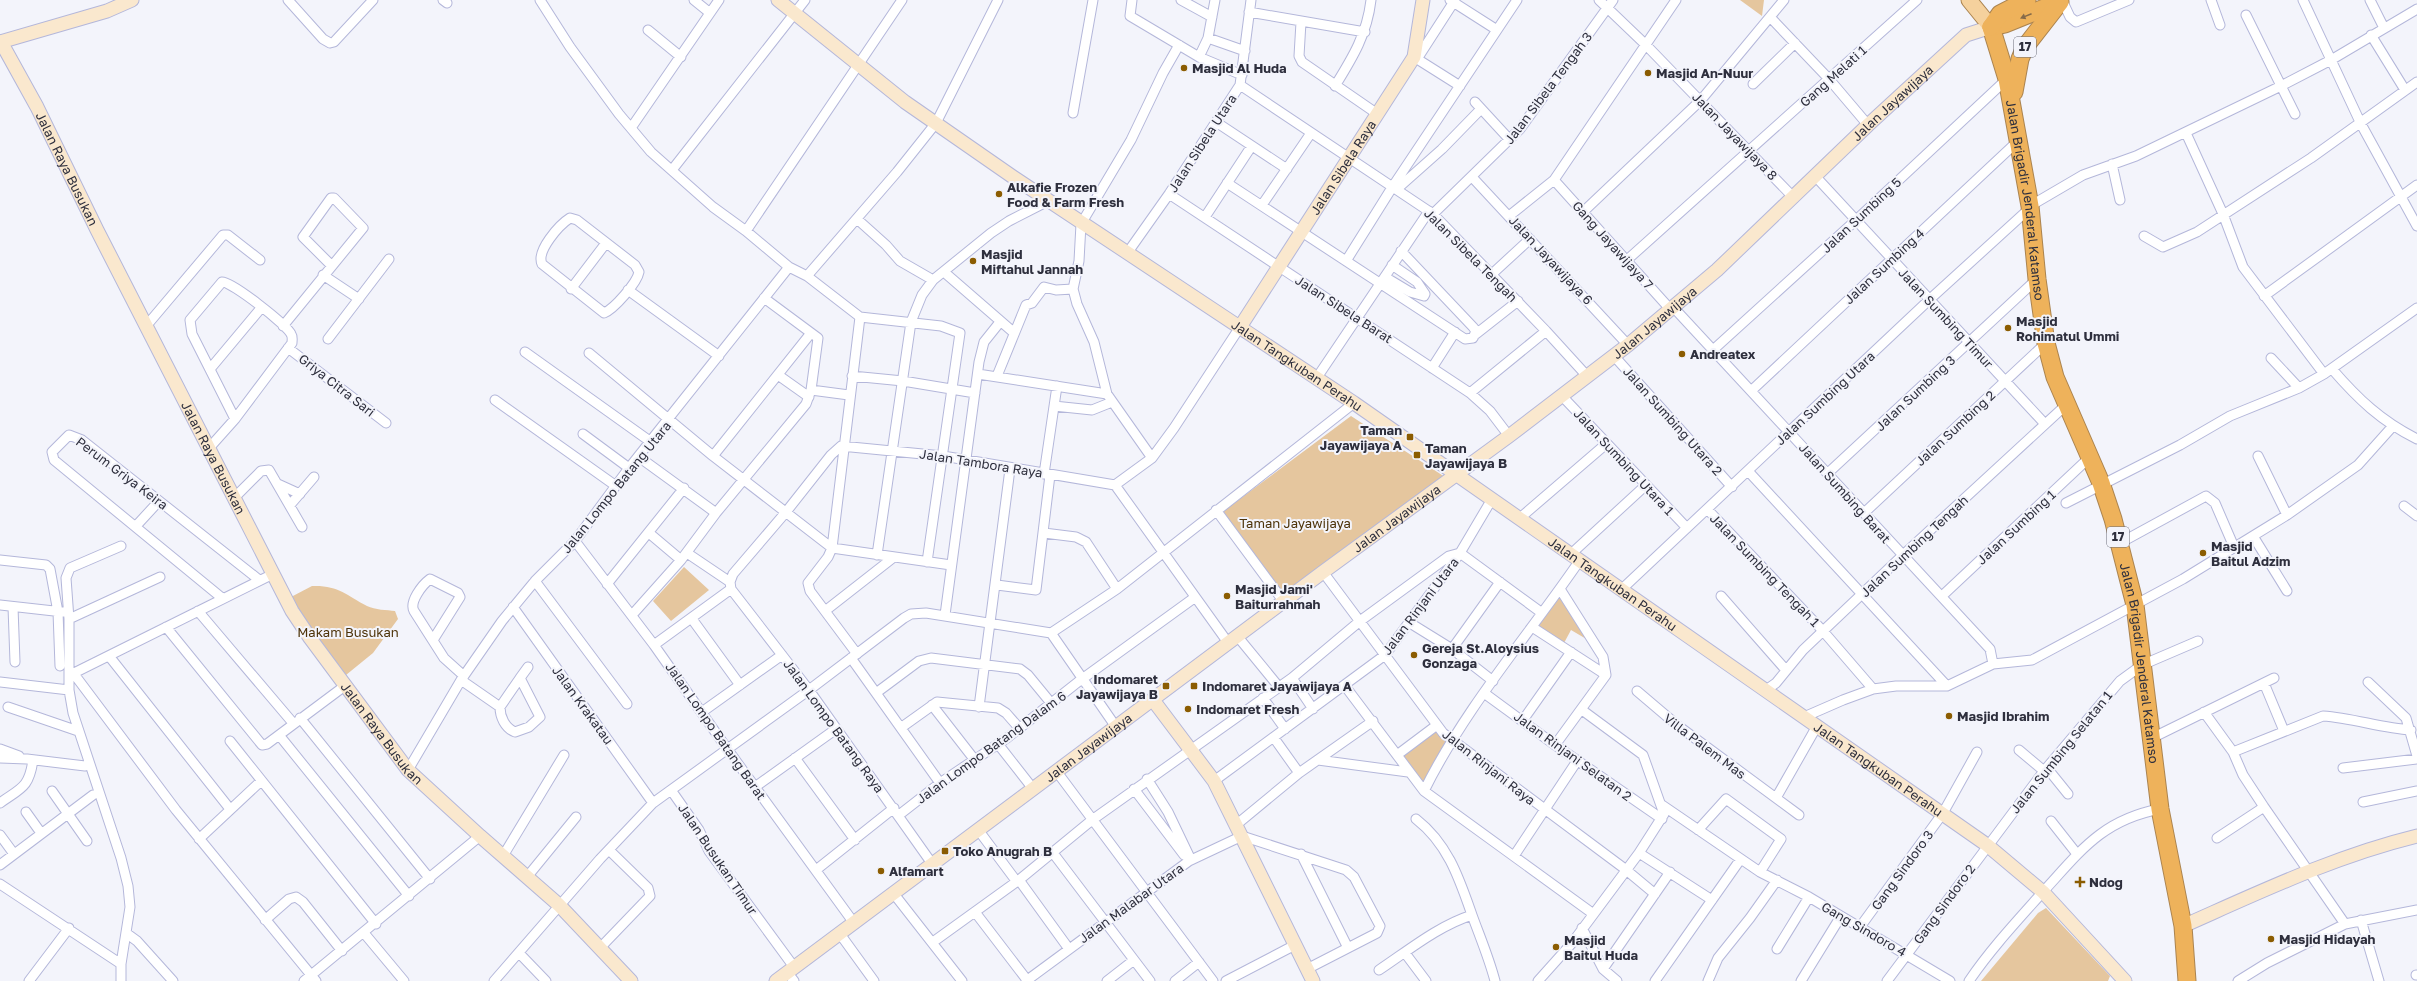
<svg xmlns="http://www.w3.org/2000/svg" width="2417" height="981" font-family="'Golos Text',sans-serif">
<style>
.green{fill:#e5c69e}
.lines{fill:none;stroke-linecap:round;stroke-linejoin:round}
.street-casing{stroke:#b4b7da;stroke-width:11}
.secondary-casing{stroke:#b4b7da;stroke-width:15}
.primary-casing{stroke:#ab8450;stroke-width:17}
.highway-casing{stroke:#ab8450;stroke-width:19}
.street{stroke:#fff;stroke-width:9}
.secondary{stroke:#fae8ce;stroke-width:13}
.primary{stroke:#f5d19d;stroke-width:15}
.highway{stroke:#eeb25b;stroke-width:17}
.oneway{fill:#846a4a}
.poi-dot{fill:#8b5c01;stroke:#f3f4fb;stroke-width:1.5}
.labels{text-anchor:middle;stroke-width:4;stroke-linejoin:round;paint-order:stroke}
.shield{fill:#f3f4fb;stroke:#696a76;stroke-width:1}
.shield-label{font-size:12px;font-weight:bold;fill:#2e2f3d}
.poi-label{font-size:13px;font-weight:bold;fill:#2e2f3d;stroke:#f3f4fb;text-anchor:start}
.street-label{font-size:13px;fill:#2e2f3d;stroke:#f3f4fb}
.park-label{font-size:13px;fill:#4e340a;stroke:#f3f4fb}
</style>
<rect width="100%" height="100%" fill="#f3f4fb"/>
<!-- green -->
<path class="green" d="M1740 0H1764L1762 16Z
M1351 416 1445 477 1285 596 1221 513Z
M684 567 709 590 671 621 653 601Z
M312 586C338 585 346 595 367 606 375 610 387 610 395 611L398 619 373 653 346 675 343 676 321 650 291 597Z
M1560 594 1588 640 1571 630 1564 643 1536 626Z
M1437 729 1451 742 1423 787 1401 755Z
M2046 908 2110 976 2108 981H1981L2038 913Z"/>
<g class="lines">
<!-- street casing -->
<g class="street-casing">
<path id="street" d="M288 0 323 39 330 43 334 42 373 0
M443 0 447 3
M540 0 570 47 619 114 651 152 713 207 746 231 789 267 807 276 860 317C850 394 842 471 832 548L828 557 808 583 810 591 857 654
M694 0 710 13
M1132 0 1130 16 1199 57 1242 75
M1181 0 1212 17
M1450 0 1497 30
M1599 0 1646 45 1794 198
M2062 0 2070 17 2076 22 2129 0
M2211 0 2220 25
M2303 0 2361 124 2417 226
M2370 0 2384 28
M1249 12 1365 32
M2246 15 2295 114
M1770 17 1829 79 1868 125
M1301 22 1299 56 1302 62 1376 113
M648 30 681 57
M2371 35 2405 90
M1208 38 1245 51
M1199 57 1208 38 1215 0
M1414 57 1460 86
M1417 59 1455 0
M1753 84 1795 43
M1240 85 1433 214 1546 331 1587 376
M1335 86C1353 57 1367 34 1371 0
M1475 102 1510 140
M1073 113 1093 0
M1216 122 1287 169
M631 128 719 0
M2186 133 2223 214 2243 267 2324 374
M2112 164 2120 200
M672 170 805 0
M1472 177 1628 345
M1816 177 2045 424
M1554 180 1671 310
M1227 183 1465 339 1473 338 1476 331 1473 327 1401 251
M1397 189 1442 149 1480 110
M1169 194 1470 393 1490 411 1509 436
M1262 205 1311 133
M2030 206 2083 175 2136 156 2281 86 2331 60 2417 9
M1584 211 1701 100 1784 0
M1433 214 1520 129 1613 0
M1509 216 1554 180 1676 0
M1205 217 1251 147
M570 218 577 220 635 265 639 272C637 283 614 309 604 313L542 264C536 251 559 225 570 218Z
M857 219 886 245 900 261 933 280
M746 231 902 0
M2144 236 2163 247 2197 232 2311 158 2417 82
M1128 252 1169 194 1240 85 1251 0
M1627 260 1917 0
M1346 261 1393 186 1517 0
M944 272 1012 331
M1492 274 1530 239
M323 275 359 299
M807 276 897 172 936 123 998 0
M1385 277 1410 292 1424 296 1425 294 1417 282 1392 265
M571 289 606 243
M628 290 719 356
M2264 296 2417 185
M1674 308 1990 649 1993 664
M860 317 941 326 960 333 927 562
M147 325 223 235H228L260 260
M283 326 363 228 334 198H331L303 237 332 266
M1476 334 1518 301
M328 339 389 259
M288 348 386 423
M1713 350 1855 221 2007 79
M525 352 651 442
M589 353 713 456 832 548 951 565
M1614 356 1732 487
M2271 358 2299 388
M1432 368 1455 332
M210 369 261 308
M2332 369C2358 399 2381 421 2417 439
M978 374 1107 394 1152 458
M778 375 809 397
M852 376 903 381 975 393
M997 376 1026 305 1032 303 1044 287 1056 290 1073 289
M1316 379 1429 211
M811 390 849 395
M1751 391 2018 141
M1470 393 1546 331
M1107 394 1094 342 1077 304 1073 289 1079 261 1081 224 1131 140 1163 73 1179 45
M1562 396 1687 528
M495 400 616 486
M1054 406 1092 410 1112 402
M583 434 629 468
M210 447 235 419 292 343C292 340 293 337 291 334 287 325 231 281 222 282L190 320 192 334 235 419
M713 456 811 333
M2258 456 2287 515
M639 457 716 513
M1748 471 1947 686
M1828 473 2037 279
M1044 474 1057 386
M278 484 300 494
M1115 485 1152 458 1174 428 1240 327
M1115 485 1229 644
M234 498 261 471 269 470 302 527
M2066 503 2180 445 2230 416 2299 388 2324 374 2417 308
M290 505 314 477
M2404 506 2417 516
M1707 509 1823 631 1873 689
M1216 510 1284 602
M1864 513 2046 343
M1520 518 1606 444
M136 526 159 501
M649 533 681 560
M1044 533 1076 537 1086 542 1117 589
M2253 536 2287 591
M575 541 654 645 728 750 854 923
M2120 543 2206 496 2215 503 2234 547
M687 553 730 582
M1571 554 1646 485
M877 555 911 322 922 295 933 280 991 233 1009 221 1048 201
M0 560 46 565 50 569 58 612 60 666
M1323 572 1443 733 1625 869 1655 894
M535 581 627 704
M607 584 684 488
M997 585 1036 590 1050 475
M1622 589 1929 300 2030 208
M1721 596 1785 669
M1942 596 2090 457
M222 598 54 460 52 452 69 435 82 440 258 579
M0 605 63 612
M13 607 15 662
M513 607 653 803
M198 611 293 723
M825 611 894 557
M632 615 681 560 716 513 806 404 811 390 818 338 764 298
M945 615 979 362 984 342 1000 322
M69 619 160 577
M692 619 740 685
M1410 623 1452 649 1493 681
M166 627 262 745 267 744 346 685
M1532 627 1606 675
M1051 633 1117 589 1354 403
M1051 633 1116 727
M1238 637 1279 687
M433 640 460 597 458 593 430 579C422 585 409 602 414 611L444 658 464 676
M654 645 731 589
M1452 649 1500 582
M109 656 230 809
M851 658 940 783
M74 674 176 810 316 981
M70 675 273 574
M520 678 528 667
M1292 678 1313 709
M461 680 500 707 520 678 540 717 529 727 515 732C505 728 500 717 500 707
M0 682 69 690
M2368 682 2406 718 2417 756
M2264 683 2284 731
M1345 686 1424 791 1592 913
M1766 690 1776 683 1803 650 1902 556 2066 405
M1637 691 1677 725 1799 815
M876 693 919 661 931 658 1020 669 1028 675 1051 703
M1484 693 1555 745 1662 819
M1263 698 1285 729
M932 705 974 759
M8 707 78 731
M979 707 1010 469
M702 712 782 655
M2204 712 2233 752 2243 775 2264 807 2345 924
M1804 717 1843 700 1873 689 1896 686H1947L1993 664 2032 660 2183 579 2287 515 2358 465 2392 427
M300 718 430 879
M1523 720 1571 652
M902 727 937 702 998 708 1006 713 1020 729
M279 735 409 896
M1274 738 1299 773
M2152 738 2274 678
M230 741 376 924
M998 744 1034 790
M1555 745 1606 675 1603 657 1560 589
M0 749 19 756
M2019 750 2044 771
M2233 752 2323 716C2353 718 2381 728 2411 730
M1397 755 1437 725
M0 758 27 759 85 766
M795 758 855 840
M1318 760 1408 772
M2047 768 2068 794
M2343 768 2417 759
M408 770 461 680 502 621 535 581 575 541 629 468 789 267
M1057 772 1213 981
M1147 779 1168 812 1191 860
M1214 781 1385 655 1460 553 1492 499
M755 787 836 729
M1134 789 1184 855
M671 790 699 830 709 851 794 967
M52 791 87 841
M1424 791C1465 708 1528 636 1580 560
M1776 798 1817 726
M2363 802 2417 791
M0 803C21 788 29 788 33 760
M1662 805 1760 872 1809 897 1950 981
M26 812 41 833
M899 815 940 783 1007 738 1078 682 1194 598
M1416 819C1448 844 1459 878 1472 915 1480 937 1489 958 1495 981
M2051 821 2077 854
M1236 825 1299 773 1373 721
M1698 830 1726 799 1781 839 1760 872
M979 831 1017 882
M0 835 14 854
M2217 838 2264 807
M199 839 261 781
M1053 853 1150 981
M1639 853 1712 900
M1301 854 1348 948
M503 856 564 755
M1514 856 1577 761
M0 865 93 795
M933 865 809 690 731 589 730 582 733 574 786 512 831 455 841 446 943 456 1115 485
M816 870 894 808
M527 877 576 817
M1019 880 1069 949
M0 884 121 964
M894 894 962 981
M975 912 1027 980
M265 920 289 899 296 897 303 902 342 951
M2361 920 2379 981
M1860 927 1943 813 1977 752
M1582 928 1603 969 1617 981
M126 933 137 941 173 981
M364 933 404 981
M840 934 874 981
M933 942 1019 880 1092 820 1292 678 1360 621 1449 556 1460 553 1542 613
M600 948 650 896 648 888 609 850
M1777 949 1809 897
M519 953 546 981
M1405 953 1426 981
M1603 969 1670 872
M1379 970C1409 950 1438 926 1472 915
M787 972 794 981
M2416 975H2417
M29 981 69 928
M121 981V964L130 907 128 886 121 858 73 713 69 690V619L66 578 70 568 121 546
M304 981 480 836
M494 981 600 859 653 803 809 690 904 618 911 614 926 613 1051 633
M1026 981 1189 861 1242 836 1346 870 1354 877 1380 926 1377 933 1307 969
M1107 981 1134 960
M1175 981 1199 962
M1226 981 1295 945
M1538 981 1572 943 1639 853 1664 814 1643 755 1582 710
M1655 981 1740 860
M1708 981 1718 958 1750 918 1777 880
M1801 981 1841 916
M1887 981 2044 771 2120 681 2142 665 2198 641
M1969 981C1990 950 2016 922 2041 894 2079 853 2101 820 2160 809
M2238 981 2267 963 2345 924 2417 910"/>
</g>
<!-- secondary casing -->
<g class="secondary-casing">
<g id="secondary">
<path id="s1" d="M778 0 905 102 1013 177 1354 403 1987 845 2043 892 2125 981"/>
<path d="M0 42 107 11 132 0"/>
<path id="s2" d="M1 42 37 107 97 230 292 611 310 638 408 770 480 836 559 905 631 981"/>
<path id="s3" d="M1240 327 1414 57 1423 0"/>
<path d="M1153 700 1214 781 1313 981"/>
<path d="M2183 926C2260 892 2335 856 2417 836"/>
<path id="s4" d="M776 981 1323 572 1509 436 1628 345 1717 270 1868 125 1966 35 1991 27"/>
</g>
</g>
<!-- primary casing -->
<g class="primary-casing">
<path id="primary" d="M1969 0 1991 27"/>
</g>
<!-- highway casing -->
<g class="highway-casing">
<g id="highway">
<path id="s5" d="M1991 27 2007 79 2030 206 2037 279 2046 343 2055 377 2101 483 2113 519 2135 605 2160 809 2183 926 2187 981"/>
<path d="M1991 27 2005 24 2059 2"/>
<path d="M1991 27 2000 14 2027 0"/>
<path d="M2014 92 2020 59 2025 47 2060 2"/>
</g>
</g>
<!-- street -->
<use href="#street" class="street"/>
<!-- secondary -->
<use href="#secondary" class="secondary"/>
<!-- primary -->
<use href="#primary" class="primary"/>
<!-- highway -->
<use href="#highway" class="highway"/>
</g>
<!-- one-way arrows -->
<defs><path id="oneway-solid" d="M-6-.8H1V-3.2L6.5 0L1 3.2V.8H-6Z"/></defs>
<use class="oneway" href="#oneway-solid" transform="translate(2026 16) rotate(158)"/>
<!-- markers -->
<g class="poi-dot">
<circle cx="1184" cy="68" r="4"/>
<circle cx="1648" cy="73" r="4"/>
<circle cx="999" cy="194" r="4"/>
<circle cx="973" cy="261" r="4"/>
<circle cx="2008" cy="328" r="4"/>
<circle cx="1682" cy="354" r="4"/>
<rect x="1406" y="433" width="8" height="8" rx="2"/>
<rect x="1413" y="451" width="8" height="8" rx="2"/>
<circle cx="2203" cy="553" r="4"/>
<circle cx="1227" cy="596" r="4"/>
<circle cx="1414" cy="655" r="4"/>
<rect x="1162" y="682" width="8" height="8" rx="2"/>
<rect x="1190" y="682" width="8" height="8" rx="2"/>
<circle cx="1188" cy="709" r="4"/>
<circle cx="1949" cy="716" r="4"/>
<rect x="941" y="847" width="8" height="8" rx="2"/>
<circle cx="881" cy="871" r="4"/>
<path d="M2078 876h4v4h4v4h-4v4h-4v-4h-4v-4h4z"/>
<circle cx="2271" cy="939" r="4"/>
<circle cx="1556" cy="947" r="4"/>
</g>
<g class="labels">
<!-- shield labels -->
<g class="shield">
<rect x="2014" y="37" width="22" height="20" rx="3"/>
<rect x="2107" y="527" width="22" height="20" rx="3"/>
</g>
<g class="shield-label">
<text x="2025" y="51">17</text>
<text x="2118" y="541">17</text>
</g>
<!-- poi labels -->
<g class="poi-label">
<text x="1192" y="73">Masjid Al Huda</text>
<text x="1656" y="78">Masjid An-Nuur</text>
<text x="1007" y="192">Alkafie Frozen<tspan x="1007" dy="15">Food &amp; Farm Fresh</tspan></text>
<text x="981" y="259">Masjid<tspan x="981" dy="15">Miftahul Jannah</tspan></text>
<text x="2016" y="326">Masjid<tspan x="2016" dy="15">Rohimatul Ummi</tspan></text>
<text x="1690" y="359">Andreatex</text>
<text x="1402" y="435" text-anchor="end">Taman<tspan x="1402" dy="15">Jayawijaya A</tspan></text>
<text x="1425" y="453">Taman<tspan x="1425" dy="15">Jayawijaya B</tspan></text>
<text x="2211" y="551">Masjid<tspan x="2211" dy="15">Baitul Adzim</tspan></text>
<text x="1235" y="594">Masjid Jami'<tspan x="1235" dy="15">Baiturrahmah</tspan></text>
<text x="1422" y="653">Gereja St.Aloysius<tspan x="1422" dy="15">Gonzaga</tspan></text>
<text x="1158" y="684" text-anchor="end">Indomaret<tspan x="1158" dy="15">Jayawijaya B</tspan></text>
<text x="1202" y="691">Indomaret Jayawijaya A</text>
<text x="1196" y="714">Indomaret Fresh</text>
<text x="1957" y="721">Masjid Ibrahim</text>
<text x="953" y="856">Toko Anugrah B</text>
<text x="889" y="876">Alfamart</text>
<text x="2089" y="887">Ndog</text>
<text x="2279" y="944">Masjid Hidayah</text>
<text x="1564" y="945">Masjid<tspan x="1564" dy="15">Baitul Huda</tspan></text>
</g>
<!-- street labels -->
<g class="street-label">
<text transform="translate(1833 76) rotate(-42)" y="5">Gang Melati 1</text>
<text transform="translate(1548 88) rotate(-53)" y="5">Jalan Sibela Tengah 3</text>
<text dy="5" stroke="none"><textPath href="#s4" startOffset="1422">Jalan Jayawijaya</textPath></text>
<text transform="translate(1735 136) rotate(46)" y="5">Jalan Jayawijaya 8</text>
<text transform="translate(1202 143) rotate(-57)" y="5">Jalan Sibela Utara</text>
<text dy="5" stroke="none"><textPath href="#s3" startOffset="190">Jalan Sibela Raya</textPath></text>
<text dy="5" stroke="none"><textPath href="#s2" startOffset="143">Jalan Raya Busukan</textPath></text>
<text dy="5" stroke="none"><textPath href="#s5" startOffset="177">Jalan Brigadir Jenderal Katamso</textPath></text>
<text transform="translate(1861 215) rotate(-43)" y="5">Jalan Sumbing 5</text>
<text transform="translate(1613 245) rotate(48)" y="5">Gang Jayawijaya 7</text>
<text transform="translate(1471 255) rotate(45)" y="5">Jalan Sibela Tengah</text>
<text transform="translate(1551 260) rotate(47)" y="5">Jalan Jayawijaya 6</text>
<text transform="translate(1884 266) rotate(-43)" y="5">Jalan Sumbing 4</text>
<text transform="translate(1344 309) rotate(33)" y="5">Jalan Sibela Barat</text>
<text transform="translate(1946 318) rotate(47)" y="5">Jalan Sumbing Timur</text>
<text dy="5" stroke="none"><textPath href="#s4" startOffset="1098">Jalan Jayawijaya</textPath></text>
<text dy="5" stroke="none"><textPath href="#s1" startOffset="635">Jalan Tangkuban Perahu</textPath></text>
<text transform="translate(337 385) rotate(38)" y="5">Griya Citra Sari</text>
<text transform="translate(1915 393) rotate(-43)" y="5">Jalan Sumbing 3</text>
<text transform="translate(1825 398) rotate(-43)" y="5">Jalan Sumbing Utara</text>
<text transform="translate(1673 421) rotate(48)" y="5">Jalan Sumbing Utara 2</text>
<text transform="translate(1955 428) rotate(-43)" y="5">Jalan Sumbing 2</text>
<text dy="5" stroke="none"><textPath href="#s2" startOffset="467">Jalan Raya Busukan</textPath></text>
<text transform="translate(1624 462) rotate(47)" y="5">Jalan Sumbing Utara 1</text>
<text transform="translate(981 463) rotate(9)" y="5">Jalan Tambora Raya</text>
<text transform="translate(122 473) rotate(37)" y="5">Perum Griya Keira</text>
<text transform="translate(616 487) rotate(-51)" y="5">Jalan Lompo Batang Utara</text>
<text transform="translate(1845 493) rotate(48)" y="5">Jalan Sumbing Barat</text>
<text dy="5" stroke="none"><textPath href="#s4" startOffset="774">Jalan Jayawijaya</textPath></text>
<text transform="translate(2016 527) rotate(-43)" y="5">Jalan Sumbing 1</text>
<text transform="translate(1914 546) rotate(-43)" y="5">Jalan Sumbing Tengah</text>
<text transform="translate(1765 570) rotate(46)" y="5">Jalan Sumbing Tengah 1</text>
<text dy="5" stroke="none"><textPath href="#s1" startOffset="1019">Jalan Tangkuban Perahu</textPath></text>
<text transform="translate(1420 606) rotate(-53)" y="5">Jalan Rinjani Utara</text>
<text dy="5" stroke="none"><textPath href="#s5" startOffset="657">Jalan Brigadir Jenderal Katamso</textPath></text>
<text transform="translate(583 705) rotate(54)" y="5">Jalan Krakatau</text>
<text transform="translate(834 726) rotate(54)" y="5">Jalan Lompo Batang Raya</text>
<text transform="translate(716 731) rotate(55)" y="5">Jalan Lompo Batang Barat</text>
<text dy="5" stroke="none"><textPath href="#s2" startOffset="791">Jalan Raya Busukan</textPath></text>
<text transform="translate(1705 746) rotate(37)" y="5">Villa Palem Mas</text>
<text transform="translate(991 747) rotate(-36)" y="5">Jalan Lompo Batang Dalam 6</text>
<text dy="5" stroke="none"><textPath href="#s4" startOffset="390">Jalan Jayawijaya</textPath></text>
<text transform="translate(2061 752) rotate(-51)" y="5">Jalan Sumbing Selatan 1</text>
<text transform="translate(1573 756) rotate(36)" y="5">Jalan Rinjani Selatan 2</text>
<text transform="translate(1489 767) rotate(38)" y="5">Jalan Rinjani Raya</text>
<text dy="5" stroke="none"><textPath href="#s1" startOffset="1343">Jalan Tangkuban Perahu</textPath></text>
<text transform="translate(718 859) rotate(56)" y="5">Jalan Busukan Timur</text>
<text transform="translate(1902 870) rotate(-54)" y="5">Gang Sindoro 3</text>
<text transform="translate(1131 903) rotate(-36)" y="5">Jalan Malabar Utara</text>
<text transform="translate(1944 904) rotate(-54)" y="5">Gang Sindoro 2</text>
<text transform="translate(1864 929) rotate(30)" y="5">Gang Sindoro 4</text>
</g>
<!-- park labels -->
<g class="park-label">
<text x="1295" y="528">Taman Jayawijaya</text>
<text x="348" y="637">Makam Busukan</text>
</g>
</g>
</svg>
